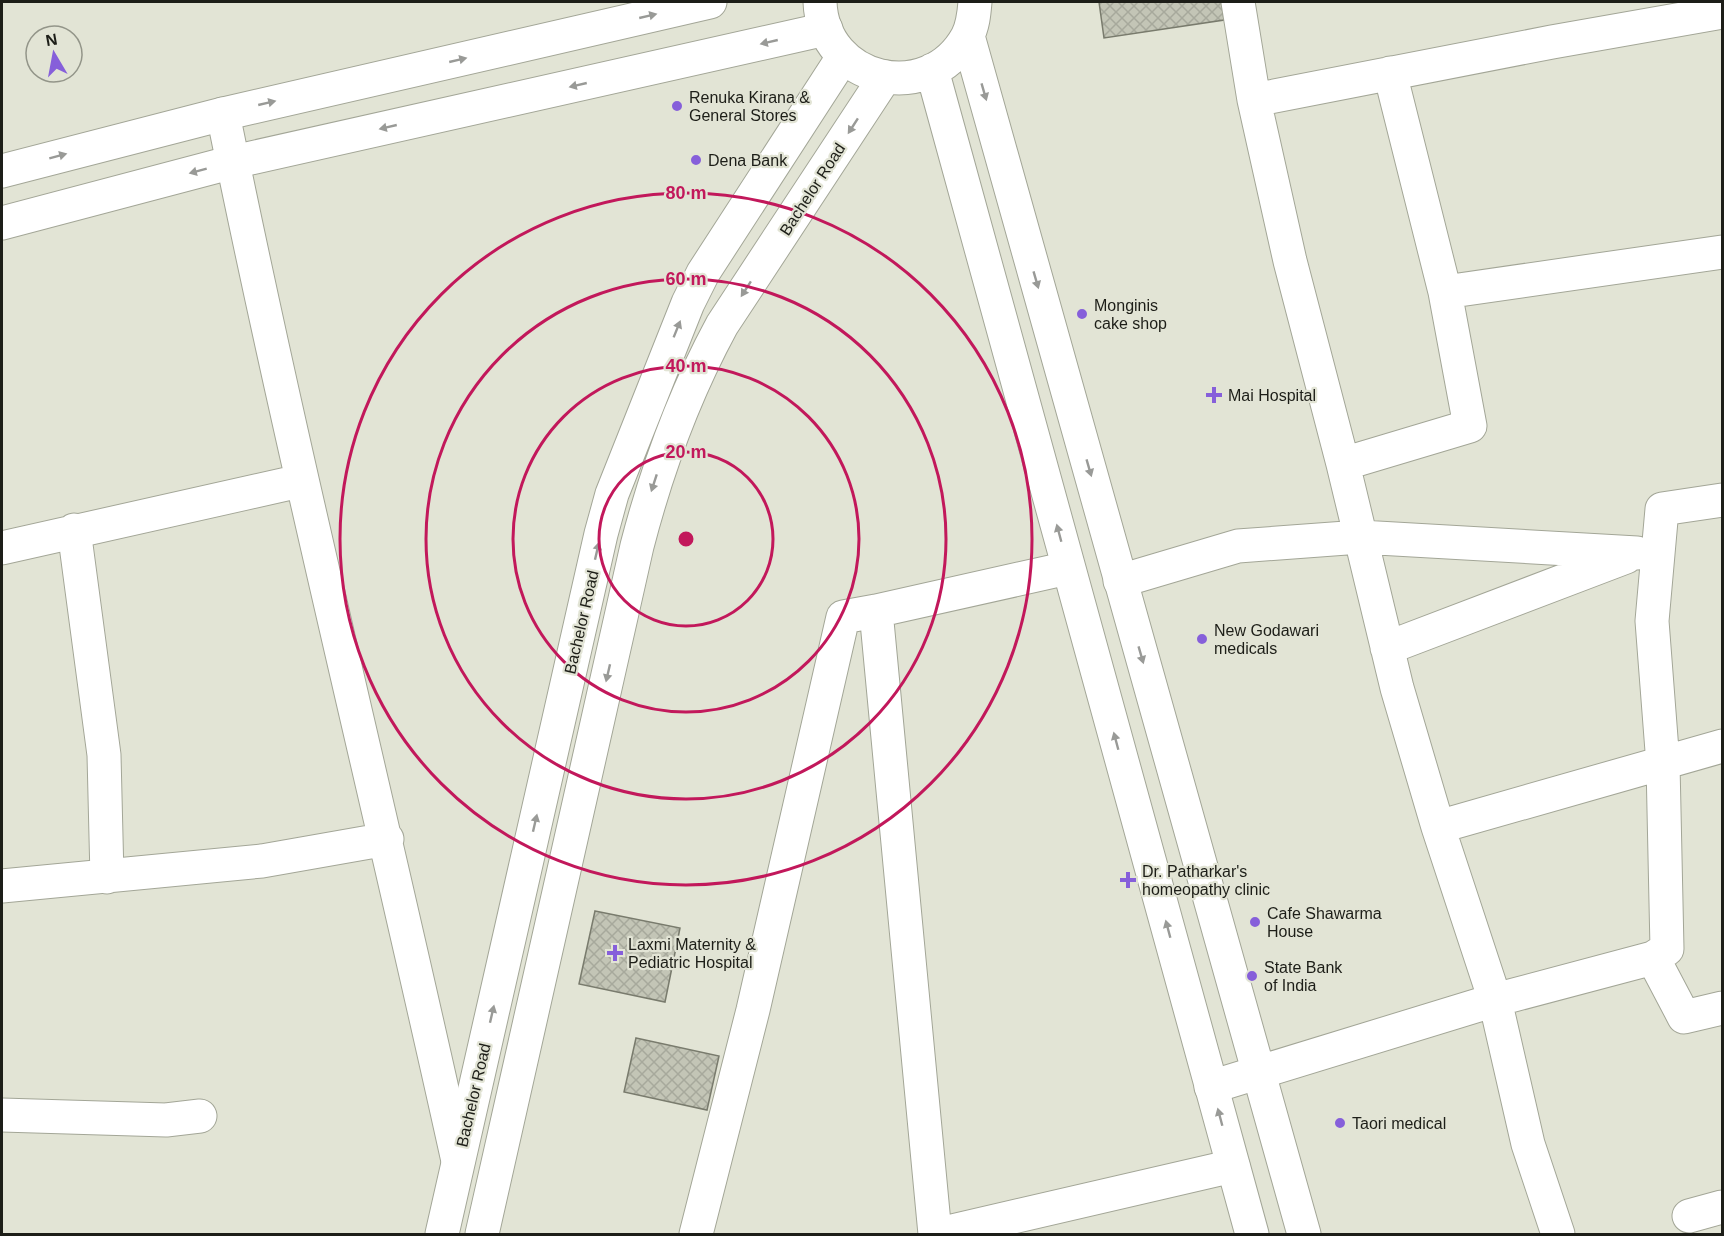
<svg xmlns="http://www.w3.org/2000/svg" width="1724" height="1236" font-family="Arial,sans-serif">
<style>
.building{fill:url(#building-cross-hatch);stroke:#797b6d;stroke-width:1.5}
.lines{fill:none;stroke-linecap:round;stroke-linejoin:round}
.street-casing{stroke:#a3a697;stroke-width:35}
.secondary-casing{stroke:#a3a697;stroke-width:35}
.primary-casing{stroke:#a3a697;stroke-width:35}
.street{stroke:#fff;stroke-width:33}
.secondary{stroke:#fff;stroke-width:33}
.primary{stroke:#fff;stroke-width:33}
.oneway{fill:#999a97}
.ring{fill:none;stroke:#c2185b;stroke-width:3}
.poi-dot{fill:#865fda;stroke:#e2e4d5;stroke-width:2}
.labels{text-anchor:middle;stroke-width:4.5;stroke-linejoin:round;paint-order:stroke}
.poi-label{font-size:16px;fill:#1d1e18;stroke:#e2e4d5;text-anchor:start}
.street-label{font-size:16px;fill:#1d1e18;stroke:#e2e4d5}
.centre{fill:#c2185b;stroke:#e2e4d5;stroke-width:3}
.ring-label{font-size:18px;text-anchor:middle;font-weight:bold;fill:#c2185b;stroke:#e2e4d5;stroke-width:4.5;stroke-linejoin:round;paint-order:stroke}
</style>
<defs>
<pattern id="building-cross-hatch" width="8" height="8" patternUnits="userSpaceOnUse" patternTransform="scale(1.5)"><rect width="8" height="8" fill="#c3c5b6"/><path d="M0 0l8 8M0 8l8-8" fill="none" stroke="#a7a99c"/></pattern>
</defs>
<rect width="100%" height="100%" fill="#e2e4d5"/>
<!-- building -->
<path class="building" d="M1099 2H1222L1224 20 1104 38Z
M595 911 680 928 665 1002 579 984Z
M636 1038 719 1056 707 1110 624 1092Z"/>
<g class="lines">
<!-- street casing -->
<g class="street-casing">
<path id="street" d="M1238 2 1254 100 1290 261 1343 464 1397 688 1438 827 1495 1000 1528 1144 1558 1234
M1254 100 1552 42 1722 12
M223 114C294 464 381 811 458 1161
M1445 292 1722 252
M1343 464 1470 426 1445 292 1390 73
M74 530 104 755 107 877
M2 548 300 481
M1120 581 1238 546 1360 537 1637 553
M876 611 1068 568
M1387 648 1626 557
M1438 827 1722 746
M2 886 262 861 387 839
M1653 958 1667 949 1663 764 1652 621 1662 509 1722 500
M1211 1087 1495 1000 1653 958 1684 1017 1722 1008
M2 1115 166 1120 200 1116
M1689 1216 1722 1207
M696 1234 753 1010 843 617 876 611 935 1234
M939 1234 1233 1166"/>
</g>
<!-- secondary casing -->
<g class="secondary-casing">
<path id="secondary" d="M2 171 223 114 710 2
M2 223 233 162 826 29
M442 1234 601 534 612 494 688 303 703 273 843 57
M482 1234 637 546C657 469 684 395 722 325L885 77"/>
</g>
<!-- primary casing -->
<g class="primary-casing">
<path id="primary" d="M820 2C823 82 928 107 967 37 973 26 974 14 975 2
M968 36 1304 1234
M932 70 1252 1234"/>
</g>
<!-- street -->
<use href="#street" class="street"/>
<!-- secondary -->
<use href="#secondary" class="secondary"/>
<!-- primary -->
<use href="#primary" class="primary"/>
</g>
<!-- one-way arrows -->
<defs><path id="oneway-solid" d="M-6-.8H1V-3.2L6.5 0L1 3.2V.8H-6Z" transform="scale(1.5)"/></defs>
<g class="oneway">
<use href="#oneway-solid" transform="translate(648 16) rotate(-13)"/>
<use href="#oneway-solid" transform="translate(769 42) rotate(167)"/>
<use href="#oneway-solid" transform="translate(458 60) rotate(-13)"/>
<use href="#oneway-solid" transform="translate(578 85) rotate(167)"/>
<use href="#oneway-solid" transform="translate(984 92) rotate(74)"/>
<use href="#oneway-solid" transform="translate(267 103) rotate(-13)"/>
<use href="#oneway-solid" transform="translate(853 126) rotate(123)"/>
<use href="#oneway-solid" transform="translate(388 127) rotate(167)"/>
<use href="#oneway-solid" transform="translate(58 156) rotate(-15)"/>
<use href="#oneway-solid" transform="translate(198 171) rotate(165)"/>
<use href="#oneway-solid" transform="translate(1036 280) rotate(74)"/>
<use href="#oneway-solid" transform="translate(746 289) rotate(123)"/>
<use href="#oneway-solid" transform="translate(677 329) rotate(-68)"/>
<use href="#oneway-solid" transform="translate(1089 468) rotate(74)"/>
<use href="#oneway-solid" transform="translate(654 483) rotate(108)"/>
<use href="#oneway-solid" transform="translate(1059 533) rotate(-105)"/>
<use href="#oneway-solid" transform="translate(597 551) rotate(-77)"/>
<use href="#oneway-solid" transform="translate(1141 655) rotate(74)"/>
<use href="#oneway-solid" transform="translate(608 673) rotate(103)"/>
<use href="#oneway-solid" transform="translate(1116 741) rotate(-105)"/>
<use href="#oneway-solid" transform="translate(535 823) rotate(-77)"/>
<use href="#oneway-solid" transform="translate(1168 929) rotate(-105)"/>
<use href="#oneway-solid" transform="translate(492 1014) rotate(-77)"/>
<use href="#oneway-solid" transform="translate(1220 1117) rotate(-105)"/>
</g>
<!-- distance rings -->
<g class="ring">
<circle cx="686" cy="539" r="87"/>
<circle cx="686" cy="539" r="173"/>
<circle cx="686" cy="539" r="260"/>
<circle cx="686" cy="539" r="346"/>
</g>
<!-- markers -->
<g class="poi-dot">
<circle cx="677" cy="106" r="6"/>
<circle cx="696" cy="160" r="6"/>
<circle cx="1082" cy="314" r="6"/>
<path d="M1211 386h6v6h6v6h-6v6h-6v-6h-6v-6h6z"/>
<circle cx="1202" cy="639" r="6"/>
<path d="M1125 871h6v6h6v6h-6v6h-6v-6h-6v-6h6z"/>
<circle cx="1255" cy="922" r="6"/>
<path d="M612 944h6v6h6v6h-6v6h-6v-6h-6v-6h6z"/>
<circle cx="1252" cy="976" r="6"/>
<circle cx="1340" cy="1123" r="6"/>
</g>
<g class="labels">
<!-- poi labels -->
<g class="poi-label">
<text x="689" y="103">Renuka Kirana &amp;<tspan x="689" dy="18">General Stores</tspan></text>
<text x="708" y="166">Dena Bank</text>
<text x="1094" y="311">Monginis<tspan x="1094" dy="18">cake shop</tspan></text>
<text x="1228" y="401">Mai Hospital</text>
<text x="1214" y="636">New Godawari<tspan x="1214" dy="18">medicals</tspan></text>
<text x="1142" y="877">Dr. Patharkar's<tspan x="1142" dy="18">homeopathy clinic</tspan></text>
<text x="1267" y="919">Cafe Shawarma<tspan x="1267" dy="18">House</tspan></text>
<text x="628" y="950">Laxmi Maternity &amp;<tspan x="628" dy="18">Pediatric Hospital</tspan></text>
<text x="1264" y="973">State Bank<tspan x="1264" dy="18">of India</tspan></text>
<text x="1352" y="1129">Taori medical</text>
</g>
<!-- street labels -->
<g class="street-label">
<text transform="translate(812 189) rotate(-57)" y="6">Bachelor Road</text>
<text transform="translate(581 622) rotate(-77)" y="6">Bachelor Road</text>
<text transform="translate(473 1095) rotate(-77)" y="6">Bachelor Road</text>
</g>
</g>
<circle cx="686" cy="539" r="9" class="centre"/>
<g class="ring-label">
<text x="686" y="199">80 m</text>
<text x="686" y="285">60 m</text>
<text x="686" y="372">40 m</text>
<text x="686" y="458">20 m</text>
</g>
<!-- border -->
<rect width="1724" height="1236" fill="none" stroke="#1d1e18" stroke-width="6"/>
<!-- north arrow -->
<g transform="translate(54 54) rotate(350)"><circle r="28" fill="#e2e4d5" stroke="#939589" stroke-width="1.5"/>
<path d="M0-4.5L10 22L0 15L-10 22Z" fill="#865fda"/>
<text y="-9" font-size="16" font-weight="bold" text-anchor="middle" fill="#1d1e18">N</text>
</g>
</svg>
